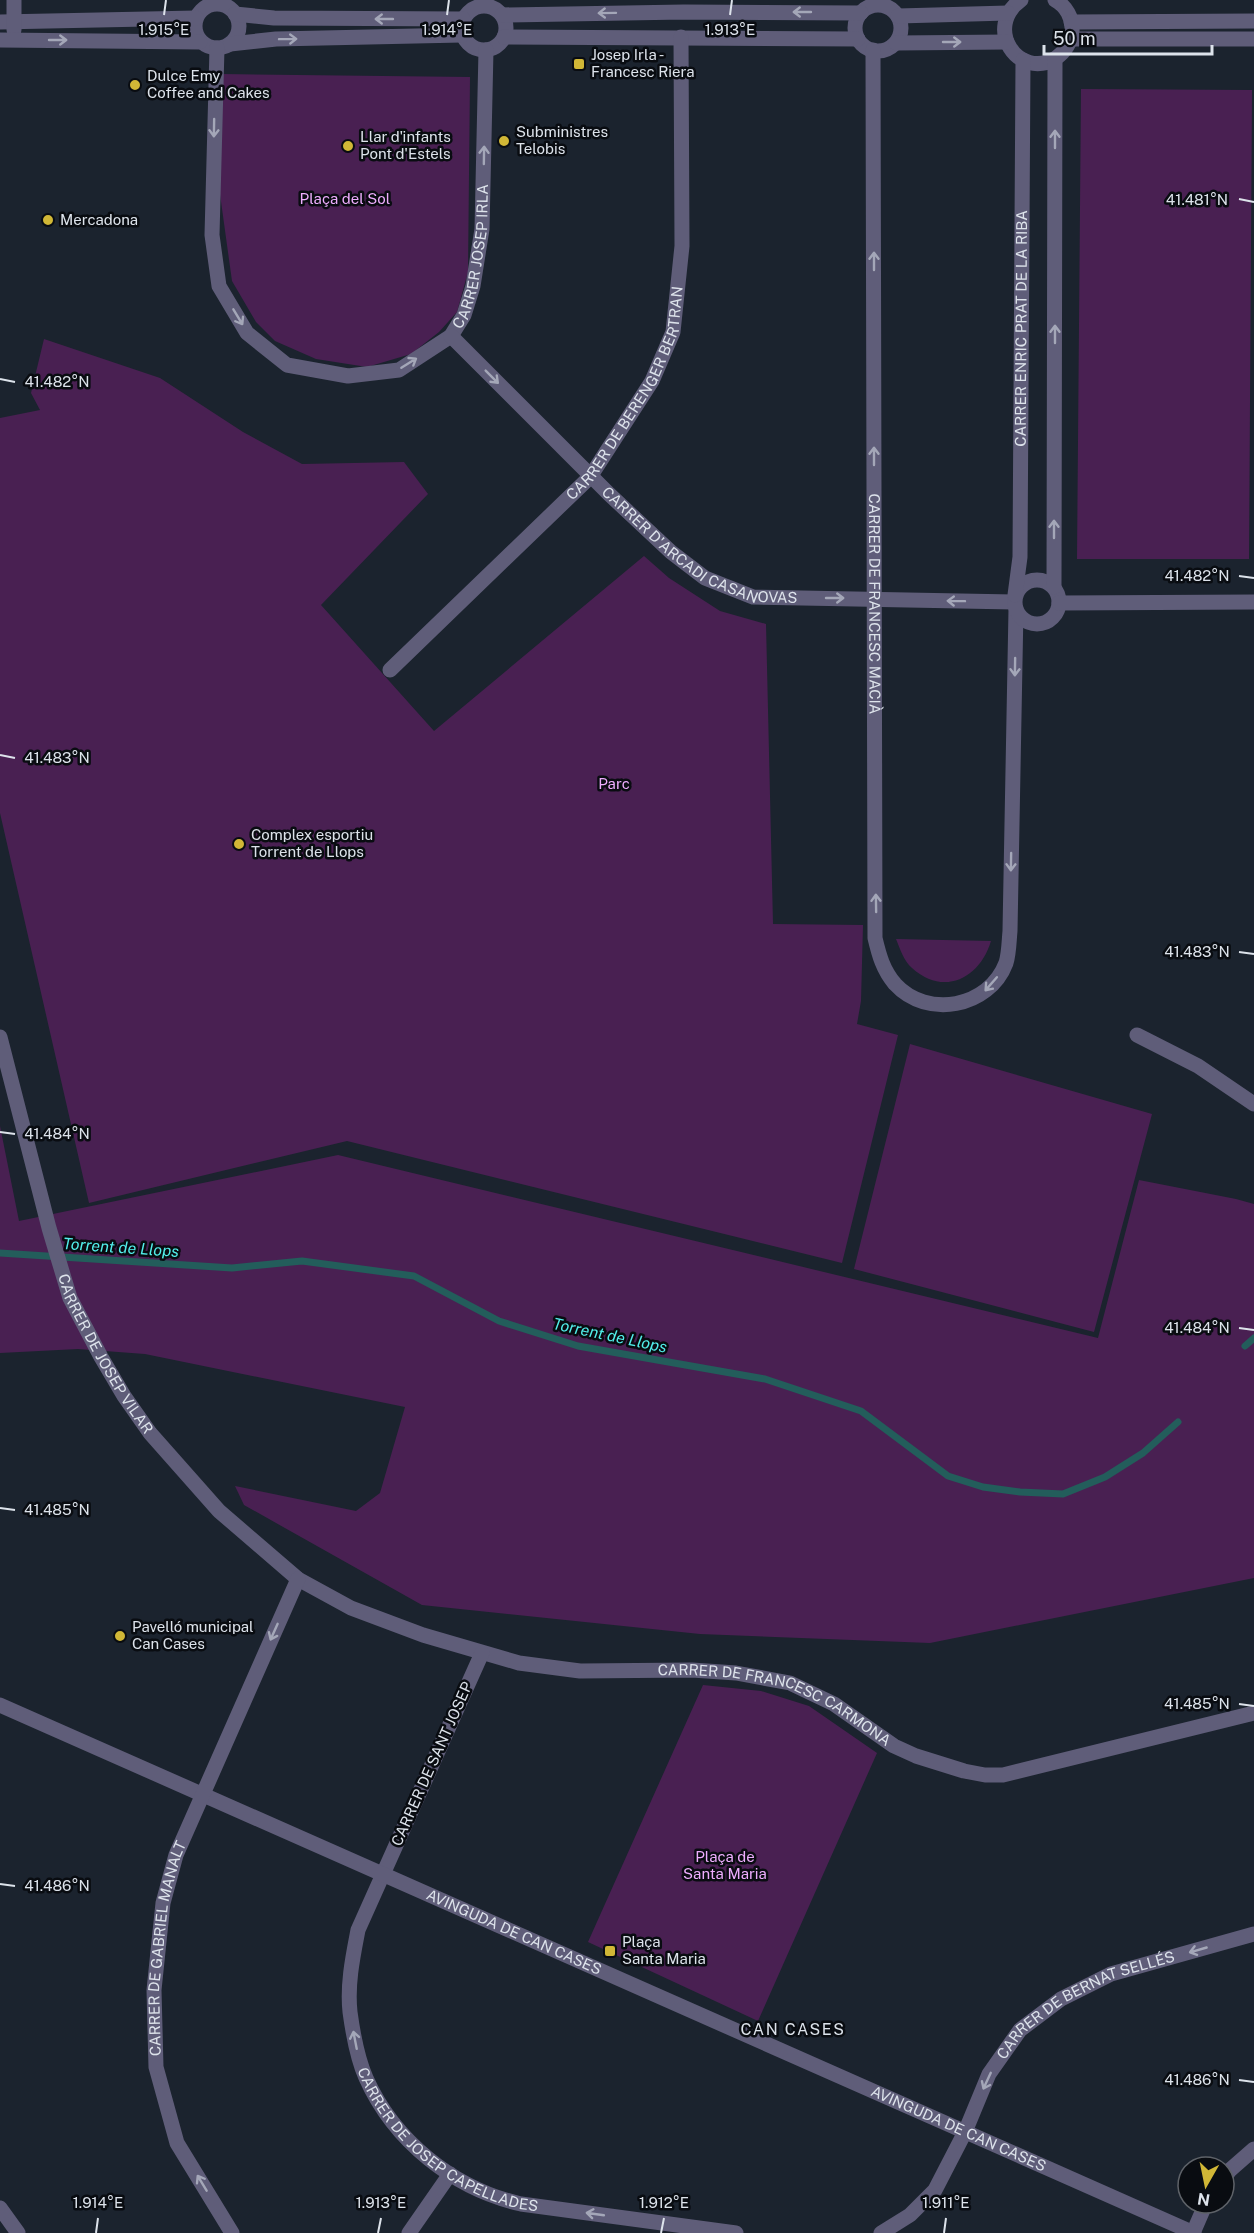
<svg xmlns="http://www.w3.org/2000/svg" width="1254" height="2233" font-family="'Public Sans',sans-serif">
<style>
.green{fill:#492052}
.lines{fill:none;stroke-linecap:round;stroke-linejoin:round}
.stream{stroke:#235d5b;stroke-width:7}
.minor{stroke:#5f5d79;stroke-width:15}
.oneway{stroke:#a4a7b8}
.ticks{fill:none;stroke:#dde3eb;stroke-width:2}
.poi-dot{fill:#d1b736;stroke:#090c11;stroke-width:2}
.labels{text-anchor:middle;stroke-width:5;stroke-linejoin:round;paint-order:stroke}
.poi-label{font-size:15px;fill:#dde3eb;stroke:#090c11;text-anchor:start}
.park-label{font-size:15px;fill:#eeadfe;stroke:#090c11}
.street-label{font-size:15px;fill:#dde3eb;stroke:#090c11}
.water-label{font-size:16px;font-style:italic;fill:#52eeea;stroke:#090c11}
.neighbourhood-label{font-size:16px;letter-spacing:1.5px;fill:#dde3eb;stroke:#090c11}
.ticks-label{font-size:15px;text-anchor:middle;fill:#dde3eb;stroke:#090c11;stroke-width:5;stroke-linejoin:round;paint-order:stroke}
</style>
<rect width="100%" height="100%" fill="#1b232e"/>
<!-- green -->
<path class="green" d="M221 74 470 77 468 272 457 312 439 332 411 354 367 367 316 359 275 341 256 322 232 281 219 187Z
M1081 89 1252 90 1249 559H1077Z
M44 339 160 378 243 432 302 464 404 462 428 494 321 605 434 731 644 556 669 578 720 611 766 624 773 924 863 925 861 1001 857 1024 898 1035 842 1263 347 1141 89 1203 0 813V418L40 410 31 393Z
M896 939 991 941C980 978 944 997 912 968 904 961 900 949 896 939Z
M910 1044 1152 1114 1094 1332 854 1269Z
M0 1126 19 1221 338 1155 1098 1338 1139 1180 1236 1199 1254 1204V1578L930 1643 700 1634 422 1605 244 1505 235 1486 356 1511 380 1493 405 1407 145 1354 78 1349 0 1353Z
M703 1685 761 1691 809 1706 877 1753 758 2021 588 1942Z"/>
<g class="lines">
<!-- stream -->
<path class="stream" d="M0 1253 232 1268 302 1261 414 1276 499 1321 578 1346 765 1379 861 1411 948 1476 983 1487 1020 1492 1063 1494 1105 1477 1143 1453 1178 1422
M1245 1346 1254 1338"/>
<!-- minor -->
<g class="minor">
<path d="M1021 0C983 27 1018 81 1056 58 1065 52 1071 42 1072 31 1073 18 1066 6 1055 0"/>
<circle cx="217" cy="26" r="22"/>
<circle cx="878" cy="28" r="23"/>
<circle cx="484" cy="28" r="22"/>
<path d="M235 14 274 18 463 19"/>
<path d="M502 15 684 12 861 13"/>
<path d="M898 16 1008 13"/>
<path d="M0 22 196 18"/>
<path d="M1071 22 1254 21"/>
<path d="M14 30V0"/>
<path d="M504 37 858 39"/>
<path d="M1071 39H1254"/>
<path d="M0 40 200 42"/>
<path d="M896 43 1007 42"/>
<path d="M230 44 276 39 462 35"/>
<path id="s1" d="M217 48 212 235 219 286 247 333 287 365 348 376 399 370 451 336 464 315 473 286 482 229 486 50"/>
<path id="s2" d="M873 50 875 938C879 955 883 970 895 984 927 1019 989 1008 1006 963 1009 954 1009 941 1010 931L1016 609"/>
<path id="s3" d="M451 336 609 494 671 552 705 578 753 597 1014 602"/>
<circle cx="1037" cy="602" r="22"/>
<path d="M1054 587 1055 59"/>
<path id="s4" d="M1015 595 1020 557 1023 60"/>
<path d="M1059 603 1254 602"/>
<path id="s5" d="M390 670 590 477 652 381 673 332 682 246 681 37"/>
<path d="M1137 1035 1198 1066 1254 1104"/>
<path id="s6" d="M0 1037 49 1228 70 1298 101 1357 124 1396 150 1433 219 1511 298 1579 351 1608 423 1635 519 1663 580 1671 692 1670 736 1673 790 1683 834 1704 894 1746 916 1756 964 1771 985 1775H1003L1254 1713"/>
<path id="s7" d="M482 1653 358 1930C353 1956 347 1984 350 2012 353 2034 357 2058 366 2078 394 2141 454 2189 521 2204L736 2233"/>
<path id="s8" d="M0 1705 1194 2233"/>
<path d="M1224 2178 1230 2170 1254 2149"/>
<path d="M0 2208 18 2233"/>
<path id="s9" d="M232 2233 177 2143 156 2067 154 1990 163 1903 176 1855 298 1579"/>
<path d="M409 2233 450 2174"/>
<path id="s10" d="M881 2233 910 2215 935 2190 965 2132 989 2074 1020 2030 1061 1999 1111 1974 1254 1934"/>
<path d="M1193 2233 1206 2203"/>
</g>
</g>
<!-- one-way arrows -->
<defs><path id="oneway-shaft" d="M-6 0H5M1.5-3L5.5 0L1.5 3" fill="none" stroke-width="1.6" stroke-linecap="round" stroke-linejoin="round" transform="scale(1.5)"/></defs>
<g class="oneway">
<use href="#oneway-shaft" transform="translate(802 12) rotate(-180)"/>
<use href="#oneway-shaft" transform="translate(607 13) rotate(179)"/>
<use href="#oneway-shaft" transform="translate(384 19) rotate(-180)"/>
<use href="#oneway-shaft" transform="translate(288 39) rotate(-1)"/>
<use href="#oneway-shaft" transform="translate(58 40)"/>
<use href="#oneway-shaft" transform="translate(952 42)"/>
<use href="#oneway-shaft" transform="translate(214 128) rotate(91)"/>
<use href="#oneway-shaft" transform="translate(1055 139) rotate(-90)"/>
<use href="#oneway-shaft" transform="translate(484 155) rotate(-89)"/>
<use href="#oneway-shaft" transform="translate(874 261) rotate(-90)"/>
<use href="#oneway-shaft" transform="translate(238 317) rotate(59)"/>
<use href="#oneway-shaft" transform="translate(1055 334) rotate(-90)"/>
<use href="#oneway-shaft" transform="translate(409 363) rotate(-32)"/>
<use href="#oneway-shaft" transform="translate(492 377) rotate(45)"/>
<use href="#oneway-shaft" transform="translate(874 456) rotate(-90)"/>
<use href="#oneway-shaft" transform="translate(1054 529) rotate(-90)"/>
<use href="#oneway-shaft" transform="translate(835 598)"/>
<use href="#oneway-shaft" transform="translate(956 601) rotate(-179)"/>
<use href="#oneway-shaft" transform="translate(1015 667) rotate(91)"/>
<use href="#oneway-shaft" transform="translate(1011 862) rotate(91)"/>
<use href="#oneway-shaft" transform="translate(876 903) rotate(-91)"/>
<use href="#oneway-shaft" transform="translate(991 984) rotate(131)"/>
<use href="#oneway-shaft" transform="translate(274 1632) rotate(114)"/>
<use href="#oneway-shaft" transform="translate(1198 1950) rotate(164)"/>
<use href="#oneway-shaft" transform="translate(355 2040) rotate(-101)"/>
<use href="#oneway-shaft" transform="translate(987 2081) rotate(115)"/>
<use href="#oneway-shaft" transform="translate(202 2183) rotate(-121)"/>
<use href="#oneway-shaft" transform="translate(595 2214) rotate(-172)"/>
</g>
<!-- ticks -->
<path class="ticks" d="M164 15 166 0M447 15 449 0M730 15 732 0M1239 199 1254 202M0 379 15 382M1239 576 1254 578M0 755 15 758M1239 952 1254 954M0 1132 15 1134M1239 1328 1254 1330M0 1508 15 1510M1239 1704 1254 1706M0 1884 15 1886M1239 2080 1254 2082M96 2233 98 2218M378 2233 381 2218M661 2233 664 2218M944 2233 946 2218"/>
<!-- markers -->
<g class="poi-dot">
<rect x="573" y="58" width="12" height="12" rx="3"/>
<circle cx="135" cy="85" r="6"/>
<circle cx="504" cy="141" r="6"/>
<circle cx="348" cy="146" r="6"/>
<circle cx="48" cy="220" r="6"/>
<circle cx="239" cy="844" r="6"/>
<circle cx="120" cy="1636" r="6"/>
<rect x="604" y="1945" width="12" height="12" rx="3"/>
</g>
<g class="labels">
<!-- poi labels -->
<g class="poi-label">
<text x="591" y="60">Josep Irla -<tspan x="591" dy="17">Francesc Riera</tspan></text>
<text x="147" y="81">Dulce Emy<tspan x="147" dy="17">Coffee and Cakes</tspan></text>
<text x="516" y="137">Subministres<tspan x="516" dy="17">Telobis</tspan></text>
<text x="360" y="142">Llar d'infants<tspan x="360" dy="17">Pont d'Estels</tspan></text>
<text x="60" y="225">Mercadona</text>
<text x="251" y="840">Complex esportiu<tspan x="251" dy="17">Torrent de Llops</tspan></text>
<text x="132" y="1632">Pavelló municipal<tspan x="132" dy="17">Can Cases</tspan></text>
<text x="622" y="1947">Plaça<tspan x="622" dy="17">Santa Maria</tspan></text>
</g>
<!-- park labels -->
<g class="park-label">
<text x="345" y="204">Plaça del Sol</text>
<text x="614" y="789">Parc</text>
<text x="725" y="1862">Plaça de<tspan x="725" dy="17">Santa Maria</tspan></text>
</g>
<!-- street labels -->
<g class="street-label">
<text dy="5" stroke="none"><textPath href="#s1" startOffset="604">CARRER JOSEP IRLA</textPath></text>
<text dy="5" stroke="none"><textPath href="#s4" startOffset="267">CARRER ENRIC PRAT DE LA RIBA</textPath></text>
<text dy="5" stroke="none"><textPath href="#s5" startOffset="370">CARRER DE BERENGER BERTRAN</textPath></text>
<text dy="5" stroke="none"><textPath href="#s3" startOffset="332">CARRER D'ARCADI CASANOVAS</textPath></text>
<text dy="5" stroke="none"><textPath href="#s2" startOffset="554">CARRER DE FRANCESC MACIÀ</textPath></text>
<text dy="5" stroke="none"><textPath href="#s6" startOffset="336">CARRER DE JOSEP VILAR</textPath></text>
<text dy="5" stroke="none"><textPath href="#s6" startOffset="1137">CARRER DE FRANCESC CARMONA</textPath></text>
<text transform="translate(432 1764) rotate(-66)" y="5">CARRER DE SANT JOSEP</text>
<text dy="5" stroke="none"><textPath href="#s8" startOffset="562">AVINGUDA DE CAN CASES</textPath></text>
<text dy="5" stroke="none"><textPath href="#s9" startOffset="304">CARRER DE GABRIEL MANALT</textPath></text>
<text dy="5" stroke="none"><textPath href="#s10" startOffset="321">CARRER DE BERNAT SELLÉS</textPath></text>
<text dy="5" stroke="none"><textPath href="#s8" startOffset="1048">AVINGUDA DE CAN CASES</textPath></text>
<text dy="5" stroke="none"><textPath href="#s7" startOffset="561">CARRER DE JOSEP CAPELLADES</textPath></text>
</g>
<!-- water labels -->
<g class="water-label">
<text transform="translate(121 1247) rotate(4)" y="6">Torrent de Llops</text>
<text transform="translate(610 1335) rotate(12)" y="6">Torrent de Llops</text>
</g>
<!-- neighbourhood labels -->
<g class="neighbourhood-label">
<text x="793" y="2035">CAN CASES</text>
</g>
</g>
<g class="ticks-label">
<text x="164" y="35">1.915°E</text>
<text x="447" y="35">1.914°E</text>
<text x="730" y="35">1.913°E</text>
<text x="1197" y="205">41.481°N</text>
<text x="57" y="387">41.482°N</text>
<text x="1197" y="581">41.482°N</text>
<text x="57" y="763">41.483°N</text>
<text x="1197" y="957">41.483°N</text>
<text x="57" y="1139">41.484°N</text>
<text x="1197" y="1333">41.484°N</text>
<text x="57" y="1515">41.485°N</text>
<text x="1197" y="1709">41.485°N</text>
<text x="57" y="1891">41.486°N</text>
<text x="1197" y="2085">41.486°N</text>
<text x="98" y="2208">1.914°E</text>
<text x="381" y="2208">1.913°E</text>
<text x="664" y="2208">1.912°E</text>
<text x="946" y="2208">1.911°E</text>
</g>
<!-- north arrow -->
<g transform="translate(1206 2185) rotate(189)"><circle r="28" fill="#090c11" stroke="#5e6268" stroke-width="1.5"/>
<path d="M0-4.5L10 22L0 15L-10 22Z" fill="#d1b736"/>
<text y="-9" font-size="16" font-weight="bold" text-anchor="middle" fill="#dde3eb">N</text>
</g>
<!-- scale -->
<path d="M1044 45v9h168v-9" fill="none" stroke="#dde3eb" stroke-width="3"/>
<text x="1053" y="45" font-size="18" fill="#dde3eb" stroke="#090c11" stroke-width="4.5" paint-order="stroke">50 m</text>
</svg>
